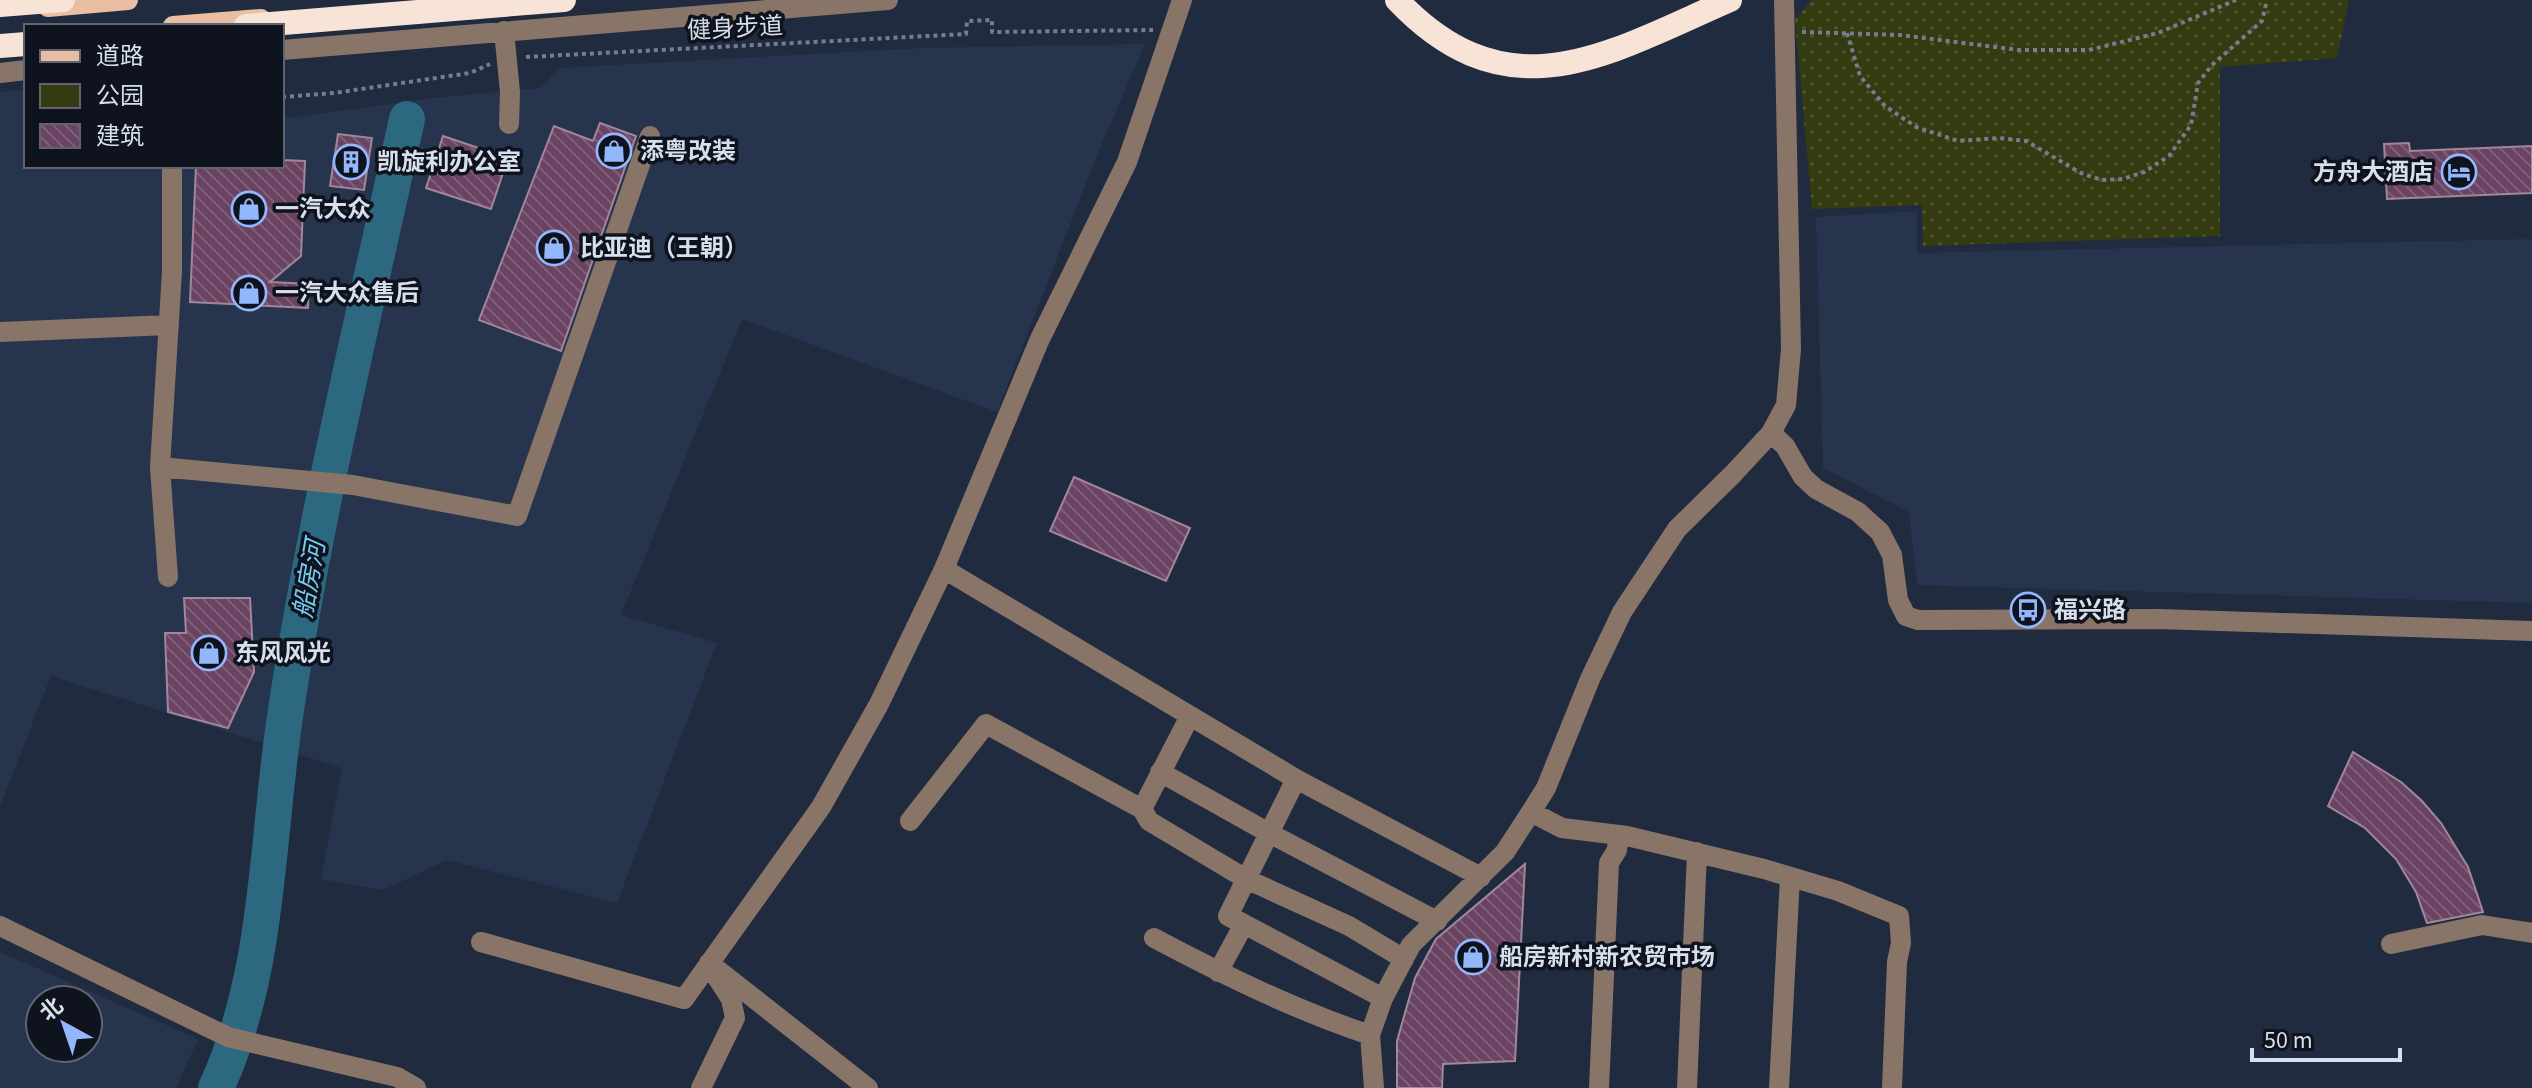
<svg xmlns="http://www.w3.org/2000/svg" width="2532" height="1088" font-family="'Source Sans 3','Noto Sans SC',sans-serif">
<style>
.built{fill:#27344e;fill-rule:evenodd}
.green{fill:url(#green-dots)}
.water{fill:url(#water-ripples);stroke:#5f8ba0;stroke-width:2}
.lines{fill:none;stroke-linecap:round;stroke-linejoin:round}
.river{stroke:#2c687f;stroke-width:36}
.building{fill:url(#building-back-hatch);stroke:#a08799;stroke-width:2}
.path{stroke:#757d8f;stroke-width:4;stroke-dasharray:4 4;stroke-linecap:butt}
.minor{stroke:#897568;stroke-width:20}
.major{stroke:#e9bfa4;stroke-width:20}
.highway{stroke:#f8e4d7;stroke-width:24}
.labels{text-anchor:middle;stroke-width:7;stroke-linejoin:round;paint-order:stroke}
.street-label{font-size:24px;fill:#d7deec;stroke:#0f131d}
.poi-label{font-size:24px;font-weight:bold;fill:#d7deec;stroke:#0f131d;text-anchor:start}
.water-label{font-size:26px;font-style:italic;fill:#72cef2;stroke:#0f131d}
</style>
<defs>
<pattern id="green-dots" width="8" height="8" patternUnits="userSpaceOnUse" patternTransform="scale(2)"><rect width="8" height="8" fill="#343b10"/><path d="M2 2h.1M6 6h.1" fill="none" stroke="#515733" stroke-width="1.8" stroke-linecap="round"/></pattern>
<pattern id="water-ripples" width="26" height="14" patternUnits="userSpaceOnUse" patternTransform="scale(2)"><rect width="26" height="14" fill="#2c687f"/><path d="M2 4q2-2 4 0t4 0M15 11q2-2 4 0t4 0" fill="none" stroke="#4a7d91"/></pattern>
<pattern id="building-back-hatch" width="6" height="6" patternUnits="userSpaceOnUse" patternTransform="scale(2)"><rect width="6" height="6" fill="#6b4362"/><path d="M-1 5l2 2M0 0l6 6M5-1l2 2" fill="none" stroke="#7f5e79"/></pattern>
</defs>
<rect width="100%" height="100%" fill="#212b3f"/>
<!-- built -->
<path class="built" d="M1145 44 1098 153 997 412 742 319 621 615 717 643 617 903 447 860 383 890 321 879 342 768 51 676 0 806V92L26 90V166H282V119L434 98 540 88 559 68 923 48Z
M1917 211V253L2532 239V603L1917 585 1909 512 1823 468 1816 217Z
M0 952 198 1039 176 1088H0ZM88 1000V1048H40V1000Z"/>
<!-- green -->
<path class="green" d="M1812 0H2349L2337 58 2220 67V236L1923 246 1922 205 1812 209 1795 19Z"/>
<!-- water -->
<path class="water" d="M231 1036 254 1038 232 1088H206Z"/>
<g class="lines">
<!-- river -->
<path class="river" d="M216 1088C271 969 266 837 286 710 316 511 364 315 407 119"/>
</g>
<!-- building -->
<path class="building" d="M600 123 636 136 561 351 479 320 554 126 593 141Z
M338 134 372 138 364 190 330 186Z
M443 136 508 158 491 209 426 188Z
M2409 143 2410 151 2532 146V193L2387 199 2384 144Z
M282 160 305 161 301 256 270 282 309 284 308 308 190 302 196 166H282Z
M1074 477 1190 528 1166 581 1050 531Z
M184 598H250L254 672 228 728 168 712 165 633H186Z
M2353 752 2401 782 2422 801 2441 823 2468 867 2483 912 2427 923 2416 892 2396 859 2365 828 2328 806Z
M1525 864 1515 1061 1443 1064 1442 1088H1397V1041L1415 978 1436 939Z"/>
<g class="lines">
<!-- path -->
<path class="path" d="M1802 32 1900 35 2019 50H2089L2158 33 2236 0
M1847 33 1860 76 1885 106 1916 127 1958 141 1999 138 2026 141 2081 173 2102 180 2123 179 2144 172 2169 156 2191 125 2198 83 2212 65 2262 21 2267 0
M526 57 966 34 967 21 992 20V32L1153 30
M282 97 334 93 470 73 490 64"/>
<!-- minor -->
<path class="minor" d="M504 31 510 92 509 124
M282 50 888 0
M0 73 26 70
M0 332 169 325
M1771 433 1785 446 1803 477 1816 489 1858 512 1880 532 1892 555 1898 600 1906 616 1918 620 2159 619 2532 631
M160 467 353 485 517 516 650 136
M944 569 1296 779 1481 877
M168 577 160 467 172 271V166
M1160 772 1269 833 1437 921
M1142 809 1190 716
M1531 812 1562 828 1627 836 1764 869 1838 891 1899 916 1901 943 1897 962 1892 1088
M910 821 986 724 1142 809 1149 821 1246 879 1349 926 1404 959
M1244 924 1383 998
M0 926 228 1037 397 1077 416 1088
M1154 938C1224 975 1295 1010 1370 1035
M481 942 684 999 821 807 879 704 944 569 1039 341 1127 162 1182 0
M2391 944 2482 925 2532 933
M709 963 868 1088
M1218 972 1244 924 1228 916 1296 779
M701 1088 735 1018 731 999 715 974
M1374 1088 1370 1035 1383 998 1411 945 1505 852 1531 812 1546 788 1590 679 1622 612 1677 529 1733 474 1771 433 1786 405 1791 349 1784 0
M1599 1088 1609 863 1617 850 1618 835
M1687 1088 1697 852
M1779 1088 1790 877"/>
<!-- major -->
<path class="major" d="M48 7 128 0
M173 26 261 19"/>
<!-- highway -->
<path class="highway" d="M1397 0C1509 118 1608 53 1730 0
M0 5 63 0
M246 26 564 0
M0 46 26 44"/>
</g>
<!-- icons -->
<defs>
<g id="shop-ring" transform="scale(1.8)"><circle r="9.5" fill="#0f131d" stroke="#92b7fd" stroke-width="1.5"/><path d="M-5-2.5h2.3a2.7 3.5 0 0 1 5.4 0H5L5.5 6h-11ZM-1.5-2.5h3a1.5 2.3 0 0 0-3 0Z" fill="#92b7fd"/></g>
<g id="building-ring" transform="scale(1.8)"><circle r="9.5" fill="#0f131d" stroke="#92b7fd" stroke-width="1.5"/><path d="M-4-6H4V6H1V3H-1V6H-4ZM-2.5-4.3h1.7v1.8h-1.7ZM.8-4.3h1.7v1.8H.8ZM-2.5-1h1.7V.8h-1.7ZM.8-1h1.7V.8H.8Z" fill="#92b7fd"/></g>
<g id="hotel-ring" transform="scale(1.8)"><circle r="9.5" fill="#0f131d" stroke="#92b7fd" stroke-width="1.5"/><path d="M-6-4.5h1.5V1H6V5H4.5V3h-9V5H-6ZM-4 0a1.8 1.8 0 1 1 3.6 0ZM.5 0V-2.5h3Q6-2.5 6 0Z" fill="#92b7fd"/></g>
<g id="bus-ring" transform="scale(1.8)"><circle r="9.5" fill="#0f131d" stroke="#92b7fd" stroke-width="1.5"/><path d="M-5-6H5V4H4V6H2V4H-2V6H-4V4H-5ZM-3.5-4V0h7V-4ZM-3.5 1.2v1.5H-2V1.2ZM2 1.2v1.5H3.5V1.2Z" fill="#92b7fd"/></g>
</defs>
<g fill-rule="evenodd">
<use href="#shop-ring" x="614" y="151"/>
<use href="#building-ring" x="351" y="162"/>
<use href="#hotel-ring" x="2459" y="172"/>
<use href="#shop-ring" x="249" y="209"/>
<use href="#shop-ring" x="554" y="248"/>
<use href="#shop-ring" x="249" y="293"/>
<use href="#bus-ring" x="2028" y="610"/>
<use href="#shop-ring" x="209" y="653"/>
<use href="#shop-ring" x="1473" y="957"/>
</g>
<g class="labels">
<!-- street labels -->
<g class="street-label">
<text transform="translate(735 28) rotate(-3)" y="8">健身步道</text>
</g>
<!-- poi labels -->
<g class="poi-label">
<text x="640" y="159">添粤改装</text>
<text x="377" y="170">凯旋利办公室</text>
<text x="2433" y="180" text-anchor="end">方舟大酒店</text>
<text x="275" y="217">一汽大众</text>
<text x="580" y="256">比亚迪（王朝）</text>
<text x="275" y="301">一汽大众售后</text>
<text x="2054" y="618">福兴路</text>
<text x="235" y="661">东风风光</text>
<text x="1499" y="965">船房新村新农贸市场</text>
</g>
<!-- water labels -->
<g class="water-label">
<text transform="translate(309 579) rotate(-80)" y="9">船房河</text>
</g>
</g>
<!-- legend -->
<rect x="24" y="24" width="260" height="144" fill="#0f131d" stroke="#5f6470" stroke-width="2"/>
<rect x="40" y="50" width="40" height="12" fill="#e9bfa4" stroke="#5f6470" stroke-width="2"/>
<text x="96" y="64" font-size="24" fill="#d7deec">道路</text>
<rect x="40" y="84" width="40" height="24" fill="#343b10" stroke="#5f6470" stroke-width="2"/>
<text x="96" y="104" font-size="24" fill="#d7deec">公园</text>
<rect x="40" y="124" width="40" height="24" fill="url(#building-back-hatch)" stroke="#5f6470" stroke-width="2"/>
<text x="96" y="144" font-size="24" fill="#d7deec">建筑</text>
<!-- north arrow -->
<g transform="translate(64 1024) rotate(320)"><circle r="38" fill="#0f131d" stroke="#5f6470" stroke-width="2"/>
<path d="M0-6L14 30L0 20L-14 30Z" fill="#92b7fd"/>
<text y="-12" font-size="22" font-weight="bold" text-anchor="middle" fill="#d7deec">北</text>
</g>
<!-- scale -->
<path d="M2252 1048v12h148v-12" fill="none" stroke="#d7deec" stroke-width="4"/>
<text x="2264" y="1048" font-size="24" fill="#d7deec" stroke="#0f131d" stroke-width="6" paint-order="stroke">50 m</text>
</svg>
